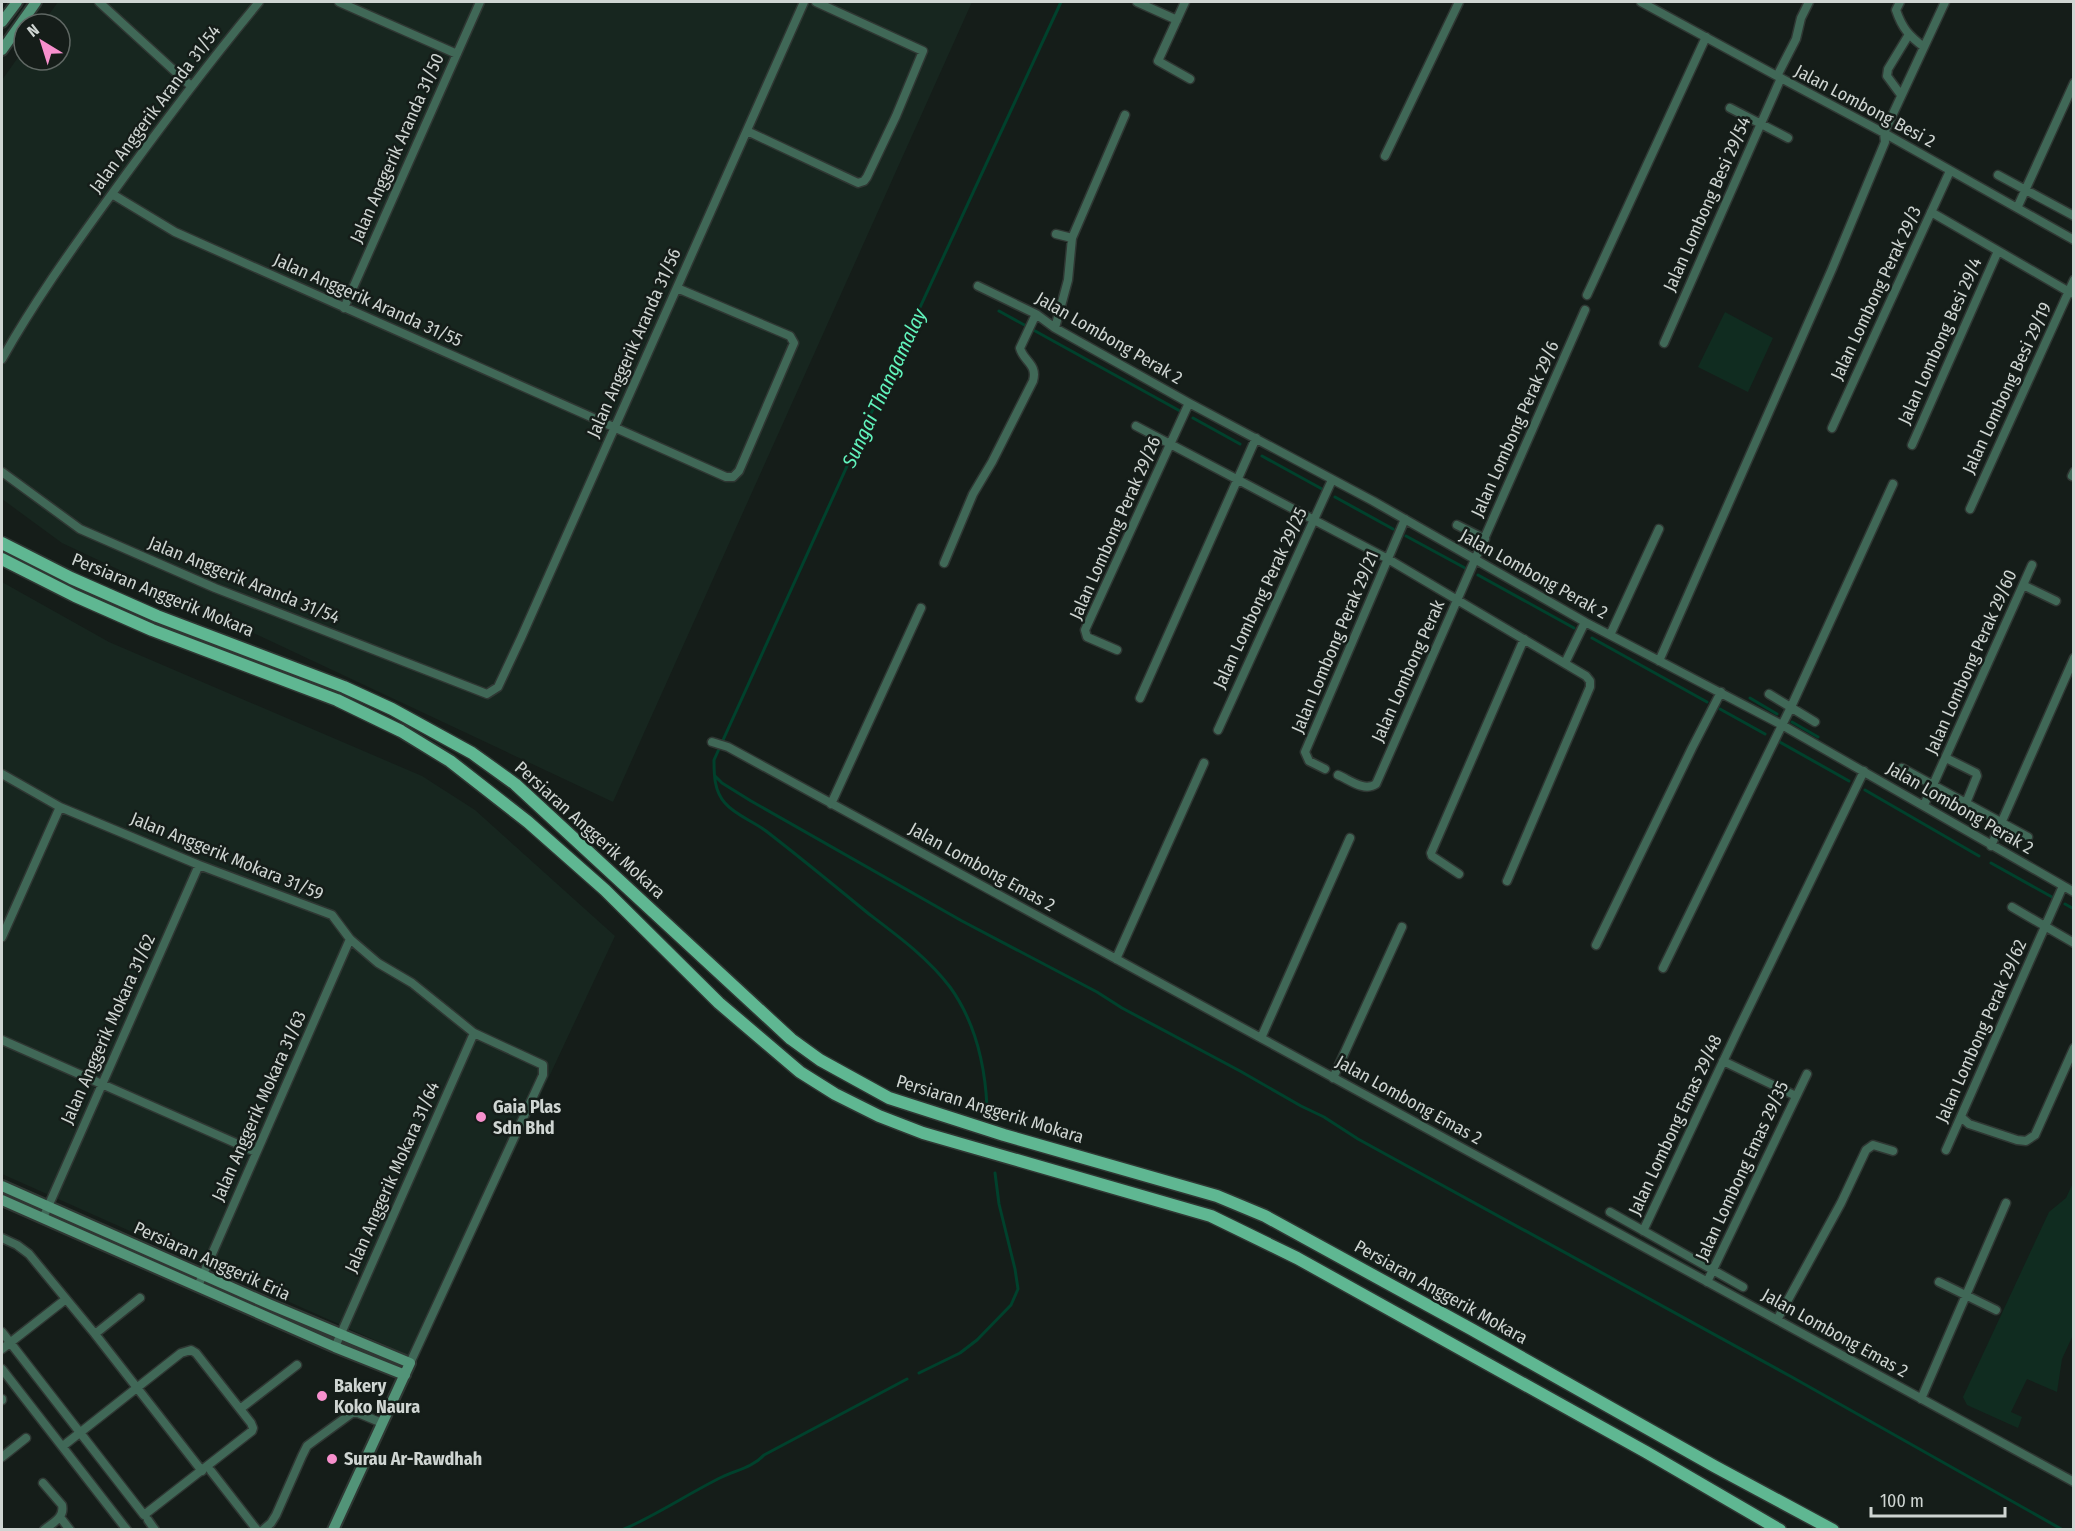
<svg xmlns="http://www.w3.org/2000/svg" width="2075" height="1531" font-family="'Fira Sans Condensed',sans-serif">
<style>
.built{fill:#17261f}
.green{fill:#102c20}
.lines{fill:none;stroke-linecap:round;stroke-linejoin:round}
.stream{stroke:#00412c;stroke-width:3}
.street-casing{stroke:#2f3733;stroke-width:11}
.secondary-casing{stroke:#2f3733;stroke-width:14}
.primary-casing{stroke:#2f3733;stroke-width:15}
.street{stroke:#406857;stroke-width:8}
.secondary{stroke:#529478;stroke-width:10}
.primary{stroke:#5fb792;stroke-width:12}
.poi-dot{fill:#f790cd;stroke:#151d19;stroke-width:2}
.labels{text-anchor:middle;stroke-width:5;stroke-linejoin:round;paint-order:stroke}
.street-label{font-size:18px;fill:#cfd5d2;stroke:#151d19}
.poi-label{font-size:18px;font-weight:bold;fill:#cfd5d2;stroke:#151d19;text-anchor:start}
.water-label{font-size:20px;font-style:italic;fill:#61f3bc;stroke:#151d19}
</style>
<rect width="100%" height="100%" fill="#151d19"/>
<!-- built -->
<path class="built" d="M58 2H972L613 802 62 543 2 499V80L24 49V60H60V24H42Z
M2 582 109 642 422 776 475 810 615 936 417 1359 2 1174Z"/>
<!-- green -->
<path class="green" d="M1725 312 1773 338 1748 392 1698 367Z
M2073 1183V1335L2062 1359 2057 1392 2027 1379 2011 1412 2022 1417 2018 1428 1967 1405 1963 1397 2049 1212 2066 1198Z"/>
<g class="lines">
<!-- stream -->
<path class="stream" d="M999 311 1180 411
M1193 418 1240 444
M1262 456 1322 489
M1335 497 1393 529
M1406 536 1465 568
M1478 575 1574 628
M1592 638 1707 702
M1750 698 1777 714
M1720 709 1765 734
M1792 722 1818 737
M1778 741 1849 781
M715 776 722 783 751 801 962 921 1097 992 1122 1008 1240 1071 1301 1106 1324 1117 1358 1139 1790 1376 2063 1530
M1865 790 1979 856
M1991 863 2052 897
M2065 904 2074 909
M987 1107C985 1064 976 1023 950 987 928 958 898 936 869 914 835 886 801 858 766 831 753 821 735 815 725 803 714 791 714 774 714 760L862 433 1061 2
M919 1373 960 1353 977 1340 1011 1305 1018 1289 1015 1269 999 1204 995 1173
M622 1530C657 1515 689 1493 722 1477 737 1470 753 1467 764 1455L907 1379"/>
<!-- street casing -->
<g class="street-casing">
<path id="street" d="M99 2 191 86
M339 2 457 54
M1137 2 1177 20
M1185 2 1158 61 1190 79
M1641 2 1777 76 1884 133 2074 240
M1900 2 1896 10C1902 28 1909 36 1924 47
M1777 76 1796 39 1801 18 1809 2
M1901 95 1887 76 1888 69 1908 36
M1730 108 1788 138
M747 131 858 183 864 181 867 177 896 116 923 51 816 2
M1385 156 1459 2
M1998 175 2074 216
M112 194 175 232 726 477H733L739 471 794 343 790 336 677 288
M2018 206 2074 83
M1931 212 2071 293
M1072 238 1125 115
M978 286 1036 314 1055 328 1189 403 1373 501 1585 622 1782 725 2074 892
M1587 295 1706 37
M344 308 480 2
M1055 328 1068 280 1072 238 1056 234
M1664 343 1781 78
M2 359C33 304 69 253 106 202 155 134 205 67 259 2
M1136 426 1388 559 1586 676 1590 681V687L1507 881
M1832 428 1950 171
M1912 445 1998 251
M2 472 80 529 215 588 487 694 498 687 521 638 804 2
M2072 476 2074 472
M1970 509 2074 280
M1457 525 1485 539
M944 563 973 494 992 462 1033 381C1038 364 1023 361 1020 348L1036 314
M2023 585 2056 601
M1610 635 1659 529
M1117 650 1087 637 1085 630 1189 403
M1659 661 1832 269 1885 142 1884 133 1945 2
M1565 663 1585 622
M1769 694 1815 722
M1140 698 1256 438
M1218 730 1332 480
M712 742 728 747 2074 1482
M1946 758 1976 773 1977 776 1966 803
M1902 768 2028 837
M1325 769 1309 761 1305 752 1405 519
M2 774 60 807 199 865 332 915 350 939 378 963 412 983 474 1033 543 1065V1075L410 1363
M1338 775C1350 780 1364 792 1376 784L1585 310
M831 804 921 608
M1924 805 2032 565
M1991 846 2074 658
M1459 874 1432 856 1431 853 1524 639
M2012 907 2074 943
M2 937 60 807
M1596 945 1692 748 1721 692
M1116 959 1204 763
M1663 968 1791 707 1893 484
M1261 1038 1350 838
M2 1040 256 1152
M1723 1061 1796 1096
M1333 1078 1402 927
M1961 1117 1969 1124 2017 1140 2026 1141 2035 1135 2074 1048
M1946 1150 2063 886
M1610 1212 1743 1287
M43 1218 199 865
M1643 1231 1737 1032 1864 771
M2 1238 17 1245 29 1254 95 1334 202 1471
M1707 1282 1807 1074
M1939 1282 1996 1310
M198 1286 350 939
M1777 1320 1841 1203 1866 1150 1873 1145 1893 1151
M2 1332 144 1515 252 1431 253 1428 251 1423 196 1353 191 1350 181 1353 63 1446
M95 1334 140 1298
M335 1347 474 1033
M2 1349 66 1299
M2 1369 127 1530
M2 1399V1400
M1921 1399 2006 1203
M240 1409 297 1365
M2 1457 26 1438
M211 1471 257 1530
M43 1483 62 1505C65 1518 52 1523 44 1530
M60 1517 70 1530
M148 1520 155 1530
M263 1530 271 1523 276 1515 302 1456 307 1446 315 1440 352 1413H358L382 1423"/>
</g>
<!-- secondary casing -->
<g class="secondary-casing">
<path id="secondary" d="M2 22 17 2
M2 50 36 2
M2 1186 271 1305 410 1363 333 1530
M2 1200 335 1347 405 1375"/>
</g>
<!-- primary casing -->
<g class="primary-casing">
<path id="primary" d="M2 543 71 578 157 616 344 687 392 709 472 753 515 784 541 808 791 1039 820 1060 889 1098 1004 1135 1217 1196 1265 1216 1471 1329 1714 1466 1833 1530
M2 559 75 596 152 630 337 700 401 731 450 761 528 822 605 890 719 1003 800 1072 835 1094 879 1116 923 1133 1211 1216 1297 1258 1646 1452 1780 1530"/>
</g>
<!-- street -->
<use href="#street" class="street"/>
<!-- secondary -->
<use href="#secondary" class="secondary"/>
<!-- primary -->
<use href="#primary" class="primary"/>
</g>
<!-- markers -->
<g class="poi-dot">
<circle cx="481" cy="1117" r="6"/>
<circle cx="322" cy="1396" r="6"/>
<circle cx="332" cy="1459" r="6"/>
</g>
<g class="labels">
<!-- street labels -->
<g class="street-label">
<text transform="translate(1865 106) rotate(28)" y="6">Jalan Lombong Besi 2</text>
<text transform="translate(155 109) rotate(-53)" y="6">Jalan Anggerik Aranda 31/54</text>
<text transform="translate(397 148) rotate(-66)" y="6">Jalan Anggerik Aranda 31/50</text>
<text transform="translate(1707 204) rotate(-66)" y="6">Jalan Lombong Besi 29/54</text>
<text transform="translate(1876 293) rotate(-65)" y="6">Jalan Lombong Perak 29/3</text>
<text transform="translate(368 300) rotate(24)" y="6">Jalan Anggerik Aranda 31/55</text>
<text transform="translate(1109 338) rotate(30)" y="6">Jalan Lombong Perak 2</text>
<text transform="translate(1940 341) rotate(-66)" y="6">Jalan Lombong Besi 29/4</text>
<text transform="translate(634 343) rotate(-66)" y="6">Jalan Anggerik Aranda 31/56</text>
<text transform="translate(2007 388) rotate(-65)" y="6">Jalan Lombong Besi 29/19</text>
<text transform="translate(1515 429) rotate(-66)" y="6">Jalan Lombong Perak 29/6</text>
<text transform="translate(1115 528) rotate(-66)" y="6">Jalan Lombong Perak 29/26</text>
<text transform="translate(1534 574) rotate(29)" y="6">Jalan Lombong Perak 2</text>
<text transform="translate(244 580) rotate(22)" y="6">Jalan Anggerik Aranda 31/54</text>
<text transform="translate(163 595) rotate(22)" y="6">Persiaran Anggerik Mokara</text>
<text transform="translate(1260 598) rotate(-65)" y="6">Jalan Lombong Perak 29/25</text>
<text transform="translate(1335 642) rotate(-67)" y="6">Jalan Lombong Perak 29/21</text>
<text transform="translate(1971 662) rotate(-66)" y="6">Jalan Lombong Perak 29/60</text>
<text transform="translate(1408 671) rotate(-66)" y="6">Jalan Lombong Perak</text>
<text transform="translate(1960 808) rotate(30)" y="6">Jalan Lombong Perak 2</text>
<text transform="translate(590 830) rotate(42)" y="6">Persiaran Anggerik Mokara</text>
<text transform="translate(227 856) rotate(22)" y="6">Jalan Anggerik Mokara 31/59</text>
<text transform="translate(982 867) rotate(29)" y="6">Jalan Lombong Emas 2</text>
<text transform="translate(108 1029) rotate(-66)" y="6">Jalan Anggerik Mokara 31/62</text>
<text transform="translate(1981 1031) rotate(-66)" y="6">Jalan Lombong Perak 29/62</text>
<text transform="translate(1409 1100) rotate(29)" y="6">Jalan Lombong Emas 2</text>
<text transform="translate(259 1106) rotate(-66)" y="6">Jalan Anggerik Mokara 31/63</text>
<text transform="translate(990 1109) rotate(17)" y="6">Persiaran Anggerik Mokara</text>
<text transform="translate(1675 1125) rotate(-65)" y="6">Jalan Lombong Emas 29/48</text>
<text transform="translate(1742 1171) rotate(-65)" y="6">Jalan Lombong Emas 29/35</text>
<text transform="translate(392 1177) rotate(-66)" y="6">Jalan Anggerik Mokara 31/64</text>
<text transform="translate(212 1261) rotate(24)" y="6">Persiaran Anggerik Eria</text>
<text transform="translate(1441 1292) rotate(29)" y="6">Persiaran Anggerik Mokara</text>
<text transform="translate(1835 1333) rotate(29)" y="6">Jalan Lombong Emas 2</text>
</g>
<!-- poi labels -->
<g class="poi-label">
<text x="493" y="1113">Gaia Plas<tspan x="493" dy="21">Sdn Bhd</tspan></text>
<text x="334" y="1392">Bakery<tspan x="334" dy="21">Koko Naura</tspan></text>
<text x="344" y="1465">Surau Ar-Rawdhah</text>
</g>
<!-- water labels -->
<g class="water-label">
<text transform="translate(884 388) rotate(-65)" y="7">Sungai Thangamalay</text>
</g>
</g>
<!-- border -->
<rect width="2075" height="1531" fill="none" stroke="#cfd5d2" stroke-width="6"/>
<!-- north arrow -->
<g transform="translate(42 42) rotate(322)"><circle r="28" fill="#151d19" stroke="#5f6763" stroke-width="1.5"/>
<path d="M0-4.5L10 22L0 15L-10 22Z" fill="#f790cd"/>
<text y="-9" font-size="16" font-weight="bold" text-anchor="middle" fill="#cfd5d2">N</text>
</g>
<!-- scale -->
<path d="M1871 1507v9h134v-9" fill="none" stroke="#cfd5d2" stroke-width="3"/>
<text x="1880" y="1507" font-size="18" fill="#cfd5d2" stroke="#151d19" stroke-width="4.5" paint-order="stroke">100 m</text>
</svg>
